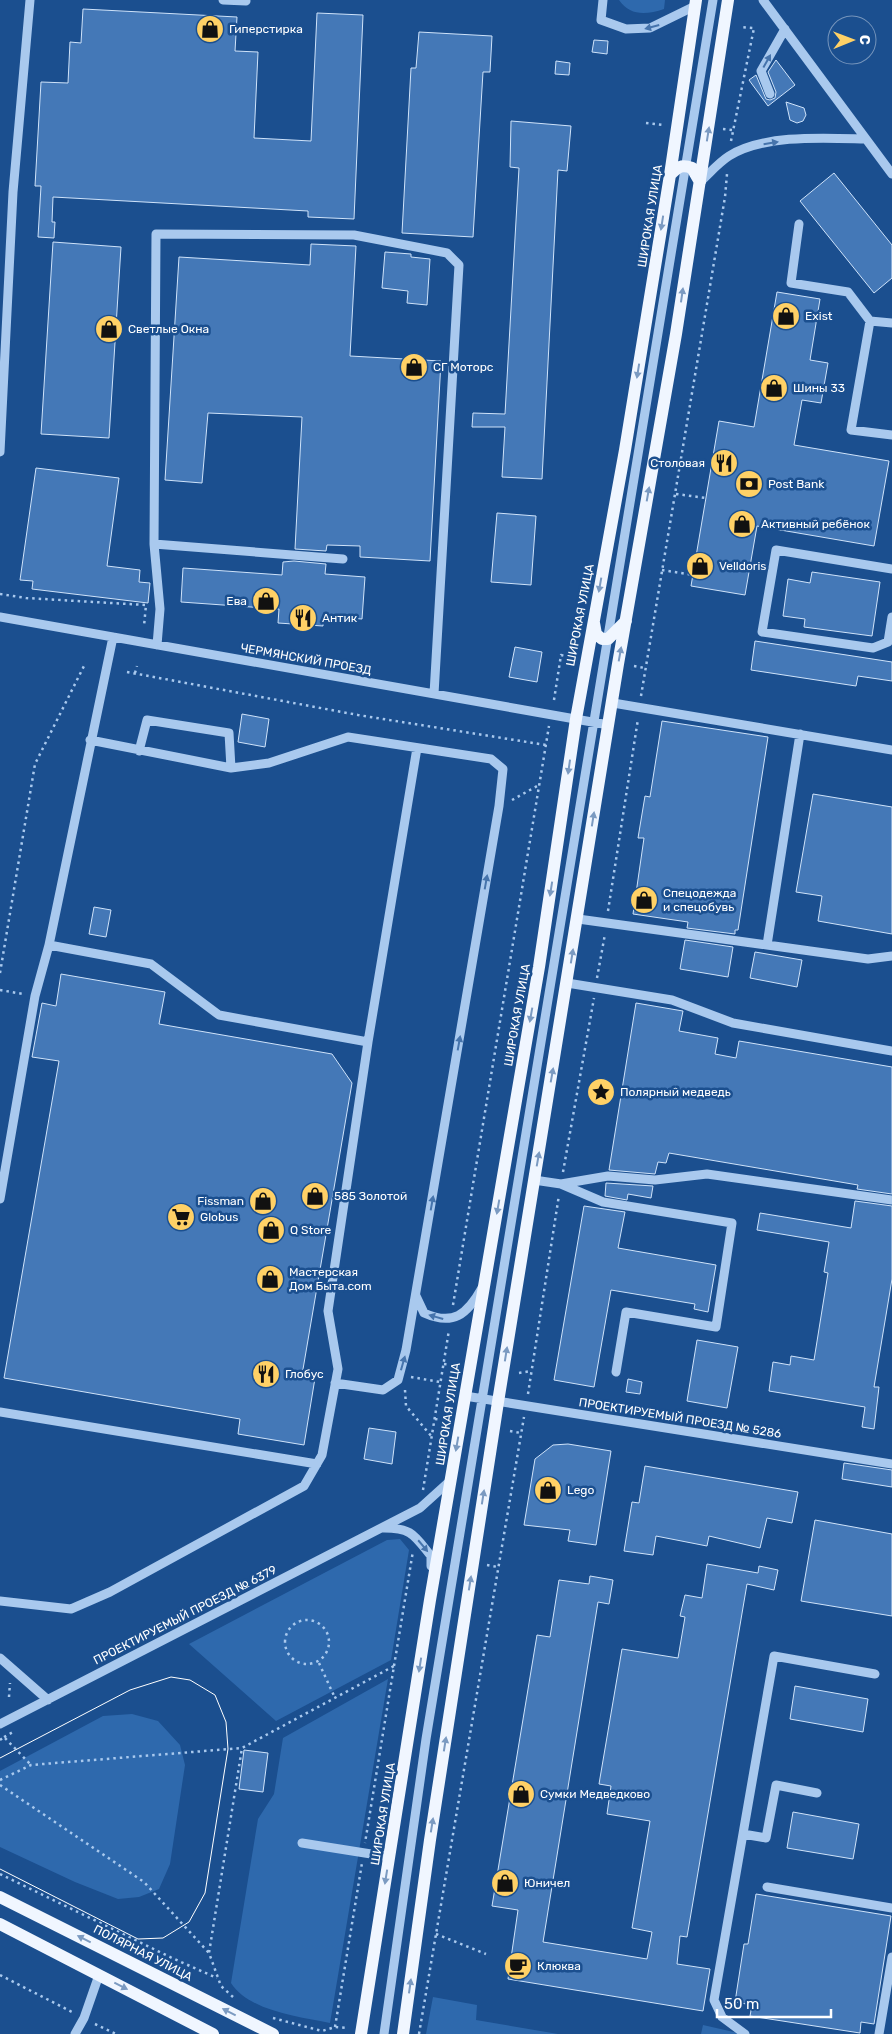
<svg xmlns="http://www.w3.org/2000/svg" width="892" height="2034" font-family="Rubik,sans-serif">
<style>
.green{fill:#2e69ad}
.building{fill:#4478b7;stroke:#cfe3fa}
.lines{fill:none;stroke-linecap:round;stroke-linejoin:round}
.path{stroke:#a9c9ee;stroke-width:2.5;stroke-dasharray:2.5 4;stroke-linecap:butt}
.minor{stroke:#a9c9ee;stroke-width:9}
.major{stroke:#f0f6ff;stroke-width:12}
.tram{stroke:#fff;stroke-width:1}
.oneway{fill:#4674ac}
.oneway2{fill:#7b9ac1}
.labels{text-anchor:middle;stroke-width:5;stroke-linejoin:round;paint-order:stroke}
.poi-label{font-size:12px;fill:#fff;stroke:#1b4f8f;text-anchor:start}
.street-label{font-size:12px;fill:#fff;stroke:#1b4f8f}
</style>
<rect width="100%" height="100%" fill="#1b4f8f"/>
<!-- green -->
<path class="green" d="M619 0H665L664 9C646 15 630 16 619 0Z
M400 1539 409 1550 391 1660 276 1721 189 1644 387 1540Z
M388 1679 330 2023C299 2017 249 2011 231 1983L258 1819 274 1794 283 1738Z
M132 1714 158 1721 180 1745 185 1765 170 1864 159 1889 139 1897 118 1899 75 1882 0 1847V1771L103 1716Z
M433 1997 477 2005 476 2020 558 2034H426Z
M703 2025 738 2033V2034H701Z"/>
<!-- building -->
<path class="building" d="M83 9 237 17 235 51 258 52 254 138 311 141 317 13 363 15 354 219 308 217V211L53 197 52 222H55L54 238 38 237 41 186H35L41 82 68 83 70 42 81 43Z
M419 32 492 36 490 72H483L473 237 402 233 411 68H416Z
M594 40 608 41 607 54 592 52Z
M776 60 795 85 768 106 749 80 756 75 766 99 770 100 775 98 776 92 768 72Z
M556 61 570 63 569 75 555 74Z
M786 102 804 108 806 115 803 121 797 123 790 120Z
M511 121 571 126 567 171 558 170 542 479 502 477 505 427H472L473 413 505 414 519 168 510 167Z
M834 173 892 245V278L874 293 800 201Z
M53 242 121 247 109 438 41 434Z
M311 244 356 246 350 356 441 361 430 561 360 557V546L327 545 326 551 295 549 302 417 208 413 202 483 165 480 179 257 310 265Z
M385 252 411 254V257L430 259 427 305 407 303 408 291 382 288Z
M777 292 820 299 810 360 828 363 821 403 802 400 794 445 889 461 874 546 757 526 745 595 691 586 719 421 754 427Z
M36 468 119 478 107 566 140 570 139 582 150 583 148 603 32 589 33 581 20 580Z
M497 513 536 516 531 585 491 582Z
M294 561 326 564 325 574 365 577 362 619 323 616V626L278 623 279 609 181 602 183 568 282 575 283 562Z
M812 572 880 582 872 636 804 627 805 619 783 616 788 579 810 583Z
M755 641 892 662V681L858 676 856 686 751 670Z
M515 647 542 652 537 682 509 677Z
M242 714 269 719 265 747 238 742Z
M662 721 768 737 738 930H735V934L687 928 688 922 633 914 644 838H638L645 796 650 797Z
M813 794 892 807V934L818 921 822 896 796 892Z
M94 907 111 910 106 937 89 934Z
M685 940 733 947 728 977 680 969Z
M755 952 802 960 797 987 750 978Z
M61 974 165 992 159 1024 332 1054 352 1083 302 1375 315 1378 304 1445 238 1434 240 1419 4 1378 59 1061 32 1057 42 1003 56 1006Z
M636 1003 683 1011 679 1031 718 1038 715 1054 736 1058 739 1041 892 1067V1194L857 1189 858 1185 669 1153 666 1163 658 1162 655 1174 609 1170Z
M606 1183 653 1186 651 1198 628 1194 627 1200 605 1196Z
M855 1201 892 1206V1279L874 1387H879L874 1429 862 1427 865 1407 769 1391 773 1362 790 1365 791 1356 814 1360 828 1273 824 1272 829 1242 757 1230 760 1213 851 1228Z
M584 1206 625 1212 618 1248 716 1265 708 1312 694 1309 695 1304 611 1290 594 1387 554 1380Z
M697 1340 738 1347 727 1408 687 1401Z
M628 1379 642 1382 640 1394 626 1392Z
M369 1428 396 1432 392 1464 364 1459Z
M568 1444 611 1451 596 1545 568 1541 570 1530 524 1525 535 1459 553 1445Z
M844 1463 892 1470V1487L842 1479Z
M645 1466 798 1492 792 1523 767 1518 760 1548 709 1536 707 1546 656 1536 653 1555 624 1551 632 1502 639 1503Z
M815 1520 892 1534V1616L801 1601Z
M707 1564 758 1573 759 1566 778 1570 774 1590 747 1584 687 1937 680 1936 677 1964 710 1969 703 2011 508 1979 518 1910 492 1906 537 1635 550 1637 559 1580 589 1584 590 1576 613 1580 609 1604 598 1602 543 1942 647 1959 652 1932 632 1928 650 1821 607 1814 611 1786 599 1784 622 1649 678 1658 685 1617 680 1616 685 1595 702 1598Z
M795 1686 868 1699 863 1732 790 1719Z
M244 1750 268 1753 263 1792 239 1789Z
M793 1812 859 1824 853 1859 787 1848Z
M756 1894 891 1916 874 2024 861 2022 860 2033 750 2016 752 2005 735 2002 744 1944H748Z"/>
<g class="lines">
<!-- path -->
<path class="path" d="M646 123 663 125
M723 129 733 130
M731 141 754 28 740 27
M676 494 706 498
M662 570 693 575
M0 594 26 598 146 605 144 626
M634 666 645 668
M127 672 358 715 546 745
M135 673 137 666
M641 696 725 197 727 174
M554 700 561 655 569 657
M512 800 539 785
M608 911 638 719
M0 973 35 764 85 664
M597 978 605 934
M0 990 23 994
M563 1172 594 998
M453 1305 549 726
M444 1364 457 1365
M519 1373 531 1371
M411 1377 440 1382
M405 1390 406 1406 432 1437
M528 1394 559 1195
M435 1419 448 1421
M510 1431 521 1433
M423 1490 449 1330
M487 1565 498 1567
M285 1642a22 22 0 1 1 44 0a22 22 0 1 1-44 0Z
M319 1663 335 1698
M394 1666 413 1551
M9 1697 10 1683
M4 1737 13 1732
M0 1740 4 1737 31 1765
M0 1780 31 1765 242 1748 394 1666 365 1843
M0 1785 144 1882 209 1953
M0 1874 172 1958 217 1978
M436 1934 486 1954
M0 1975 74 2013
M233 1997 221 1986 209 1953 242 1748
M273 2018 322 2031 335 2027 348 2028
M95 2024 116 2034
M335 2027 362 1863
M419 2034 524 1417"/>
<!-- minor -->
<path class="minor" d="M223 0 246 1
M603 0 601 20 626 29 650 28 695 6
M763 0 892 174
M770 94 761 71 785 29
M700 182C709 174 718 163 729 156 763 134 826 138 865 139
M799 224 791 283 848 292 870 321
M892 323 870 321 851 430 892 435
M0 452 13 192 30 0
M154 544 343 559
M892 569 776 550 762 632 873 648 888 642 892 617
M0 617 609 725
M157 645 160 609 154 544 156 234 354 235 447 253 459 265 434 694
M613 703 892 750
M90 740 231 768 269 763 348 737 491 759 503 769 499 806 406 1350 398 1380 383 1390 335 1383
M139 751 147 720 229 733 231 768
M578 919 767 945 800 734
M767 945 868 959 892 956
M567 983 672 1000 733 1023 892 1051
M368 1042 417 748
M534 1180 561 1184 608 1176 655 1180 707 1174 892 1200
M561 1184 603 1202 732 1223 716 1327 626 1312 616 1372
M0 1199 35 996 49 945
M416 1296 424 1313C453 1326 467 1315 482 1288
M465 1396 892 1464
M0 1412 317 1464
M384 1528C412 1528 414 1535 431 1556V1566
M0 1601 71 1609 110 1592 304 1486 322 1455 338 1369 328 1311 368 1042 219 1015 151 964 49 945 113 637
M0 1658 48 1700
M0 1724 420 1508 451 1480
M743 1834 766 1838 776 1785 817 1793
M302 1843 390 1857
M767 1887 892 1908
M75 2034 84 2018 99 1975
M384 2034 426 1739 713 0
M745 2034 722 2017 714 2000 774 1656 875 1674
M879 2034 892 1957"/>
<!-- major -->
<path class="major" d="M670 175C678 167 681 164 692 168L700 182
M594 623 596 634 602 639H608L626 621
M0 1897 273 2034
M0 1924 213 2034
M361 2034 430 1600 539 967 576 719 625 450 670 175 696 0
M403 2034 430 1840 498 1402 618 664 676 334 728 0"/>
<!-- tram -->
<path class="tram" d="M0 1758 130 1690 171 1677 190 1680 215 1695 226 1722 228 1749 205 1893 189 1922 163 1938 138 1939 0 1869"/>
</g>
<!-- one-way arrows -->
<defs><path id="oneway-solid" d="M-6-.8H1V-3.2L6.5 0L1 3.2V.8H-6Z" transform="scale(1.25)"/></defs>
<g class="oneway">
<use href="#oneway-solid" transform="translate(652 27) rotate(165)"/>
<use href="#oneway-solid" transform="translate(767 61) rotate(-61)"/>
<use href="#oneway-solid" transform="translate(771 143) rotate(-9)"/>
<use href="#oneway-solid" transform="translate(486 882) rotate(-80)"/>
<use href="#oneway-solid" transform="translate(459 1043) rotate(-80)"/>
<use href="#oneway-solid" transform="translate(432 1203) rotate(-80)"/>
<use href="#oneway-solid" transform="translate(436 1317) rotate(-164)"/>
<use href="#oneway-solid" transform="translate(403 1363) rotate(-74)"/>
<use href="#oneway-solid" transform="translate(423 1546) rotate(50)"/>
</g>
<g class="oneway2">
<use href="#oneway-solid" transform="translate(708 134) rotate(-81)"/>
<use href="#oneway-solid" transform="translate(662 223) rotate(99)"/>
<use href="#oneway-solid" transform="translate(682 295) rotate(-82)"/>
<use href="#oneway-solid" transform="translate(638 371) rotate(99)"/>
<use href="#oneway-solid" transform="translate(648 494) rotate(-80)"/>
<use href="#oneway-solid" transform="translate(600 585) rotate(100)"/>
<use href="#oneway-solid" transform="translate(620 654) rotate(-80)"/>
<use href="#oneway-solid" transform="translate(569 767) rotate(98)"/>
<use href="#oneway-solid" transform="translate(593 819) rotate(-81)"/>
<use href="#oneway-solid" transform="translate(551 889) rotate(99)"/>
<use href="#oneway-solid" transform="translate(572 956) rotate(-81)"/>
<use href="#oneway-solid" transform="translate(531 1015) rotate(100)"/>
<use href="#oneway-solid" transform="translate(552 1075) rotate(-80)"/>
<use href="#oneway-solid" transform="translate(538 1159) rotate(-80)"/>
<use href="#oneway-solid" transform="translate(498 1207) rotate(100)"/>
<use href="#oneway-solid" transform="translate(506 1354) rotate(-81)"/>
<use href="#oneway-solid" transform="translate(457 1444) rotate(100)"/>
<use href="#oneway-solid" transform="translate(483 1497) rotate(-81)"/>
<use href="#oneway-solid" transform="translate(470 1583) rotate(-81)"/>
<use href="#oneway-solid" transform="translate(420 1665) rotate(99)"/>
<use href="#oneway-solid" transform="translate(445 1744) rotate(-81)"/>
<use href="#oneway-solid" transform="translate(432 1825) rotate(-81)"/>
<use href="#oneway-solid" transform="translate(386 1877) rotate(99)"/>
<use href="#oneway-solid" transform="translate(84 1939) rotate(-153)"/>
<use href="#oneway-solid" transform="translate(121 1986) rotate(27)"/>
<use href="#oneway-solid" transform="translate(410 1986) rotate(-82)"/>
<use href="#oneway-solid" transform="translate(229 2012) rotate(-153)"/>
</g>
<!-- icons -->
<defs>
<g id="shop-disc" transform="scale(1.4375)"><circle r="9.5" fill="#ffd166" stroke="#1b4f8f"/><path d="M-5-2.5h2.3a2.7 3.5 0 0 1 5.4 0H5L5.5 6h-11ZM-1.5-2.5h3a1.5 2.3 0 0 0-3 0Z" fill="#111"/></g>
<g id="restaurant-disc" transform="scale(1.4375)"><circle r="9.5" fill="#ffd166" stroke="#1b4f8f"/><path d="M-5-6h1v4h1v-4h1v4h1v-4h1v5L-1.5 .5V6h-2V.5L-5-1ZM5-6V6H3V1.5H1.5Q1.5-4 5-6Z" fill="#111"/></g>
<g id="bank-disc" transform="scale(1.4375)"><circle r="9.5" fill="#ffd166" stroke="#1b4f8f"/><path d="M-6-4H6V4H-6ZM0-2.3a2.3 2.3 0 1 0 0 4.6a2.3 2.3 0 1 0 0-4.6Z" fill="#111"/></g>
<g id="sight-disc" transform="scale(1.4375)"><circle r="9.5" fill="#ffd166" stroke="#1b4f8f"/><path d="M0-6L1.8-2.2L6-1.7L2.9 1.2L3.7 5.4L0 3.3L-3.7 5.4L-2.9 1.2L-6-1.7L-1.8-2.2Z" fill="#111"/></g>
<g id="supermarket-disc" transform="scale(1.4375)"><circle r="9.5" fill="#ffd166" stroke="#1b4f8f"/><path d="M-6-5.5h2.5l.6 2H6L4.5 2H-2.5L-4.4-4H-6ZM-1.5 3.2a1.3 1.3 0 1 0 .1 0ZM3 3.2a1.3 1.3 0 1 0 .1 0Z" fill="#111"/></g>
<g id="cafe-disc" transform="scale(1.4375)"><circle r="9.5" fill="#ffd166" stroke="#1b4f8f"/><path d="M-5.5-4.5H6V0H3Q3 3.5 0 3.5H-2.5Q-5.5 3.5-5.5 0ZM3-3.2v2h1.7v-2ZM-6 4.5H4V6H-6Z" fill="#111"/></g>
</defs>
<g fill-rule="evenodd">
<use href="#shop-disc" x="210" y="29"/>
<use href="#shop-disc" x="786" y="316"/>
<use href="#shop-disc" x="109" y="329"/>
<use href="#shop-disc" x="414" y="367"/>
<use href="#shop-disc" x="774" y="388"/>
<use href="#restaurant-disc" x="724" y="463"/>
<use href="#bank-disc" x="749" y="484"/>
<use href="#shop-disc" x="742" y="524"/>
<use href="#shop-disc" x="700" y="566"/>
<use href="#shop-disc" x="266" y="601"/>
<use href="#restaurant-disc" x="303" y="618"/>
<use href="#shop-disc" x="644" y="900"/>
<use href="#sight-disc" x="601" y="1092"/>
<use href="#shop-disc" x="315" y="1196"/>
<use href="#shop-disc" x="263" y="1201"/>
<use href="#supermarket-disc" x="181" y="1217"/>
<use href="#shop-disc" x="271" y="1230"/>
<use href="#shop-disc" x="270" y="1279"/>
<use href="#restaurant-disc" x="266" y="1374"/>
<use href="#shop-disc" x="548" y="1490"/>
<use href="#shop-disc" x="521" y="1794"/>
<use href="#shop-disc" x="505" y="1883"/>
<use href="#cafe-disc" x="518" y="1966"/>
</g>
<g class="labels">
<!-- poi labels -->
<g class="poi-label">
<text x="229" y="33">Гиперстирка</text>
<text x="805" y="320">Exist</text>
<text x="128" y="333">Светлые Окна</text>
<text x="433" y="371">СГ Моторс</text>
<text x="793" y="392">Шины 33</text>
<text x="705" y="467" text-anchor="end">Столовая</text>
<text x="768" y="488">Post Bank</text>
<text x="761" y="528">Активный ребёнок</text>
<text x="719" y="570">Velldoris</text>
<text x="247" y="605" text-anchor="end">Ева</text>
<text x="322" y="622">Антик</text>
<text x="663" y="897">Спецодежда<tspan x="663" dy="14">и спецобувь</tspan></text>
<text x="620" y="1096">Полярный медведь</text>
<text x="334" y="1200">585 Золотой</text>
<text x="244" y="1205" text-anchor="end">Fissman</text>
<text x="200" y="1221">Globus</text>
<text x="290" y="1234">Q Store</text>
<text x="289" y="1276">Мастерская<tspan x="289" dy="14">Дом Быта.com</tspan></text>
<text x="285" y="1378">Глобус</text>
<text x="567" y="1494">Lego</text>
<text x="540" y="1798">Сумки Медведково</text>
<text x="524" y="1887">Юничел</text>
<text x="537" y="1970">Клюква</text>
</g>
<!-- street labels -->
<g class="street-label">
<text transform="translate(650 216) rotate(-81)" y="4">ШИРОКАЯ УЛИЦА</text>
<text transform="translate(580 615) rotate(-79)" y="4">ШИРОКАЯ УЛИЦА</text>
<text transform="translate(306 659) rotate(10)" y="4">ЧЕРМЯНСКИЙ ПРОЕЗД</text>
<text transform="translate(517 1015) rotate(-80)" y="4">ШИРОКАЯ УЛИЦА</text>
<text transform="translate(448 1414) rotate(-81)" y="4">ШИРОКАЯ УЛИЦА</text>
<text transform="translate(680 1418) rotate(9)" y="4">ПРОЕКТИРУЕМЫЙ ПРОЕЗД № 5286</text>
<text transform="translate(185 1615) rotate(-27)" y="4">ПРОЕКТИРУЕМЫЙ ПРОЕЗД № 6379</text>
<text transform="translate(383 1814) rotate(-81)" y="4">ШИРОКАЯ УЛИЦА</text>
<text transform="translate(143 1953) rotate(27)" y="4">ПОЛЯРНАЯ УЛИЦА</text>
</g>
</g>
<!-- north arrow -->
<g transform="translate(852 40) rotate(89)"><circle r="24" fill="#1b4f8f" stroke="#7695bc"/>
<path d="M0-4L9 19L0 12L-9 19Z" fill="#ffd166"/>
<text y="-8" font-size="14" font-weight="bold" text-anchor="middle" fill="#ffffff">С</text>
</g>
<!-- scale -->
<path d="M717 2009v8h114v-8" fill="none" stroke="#ffffff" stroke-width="2.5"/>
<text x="724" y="2009" font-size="15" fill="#ffffff" stroke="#1b4f8f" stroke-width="4" paint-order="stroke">50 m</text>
</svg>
